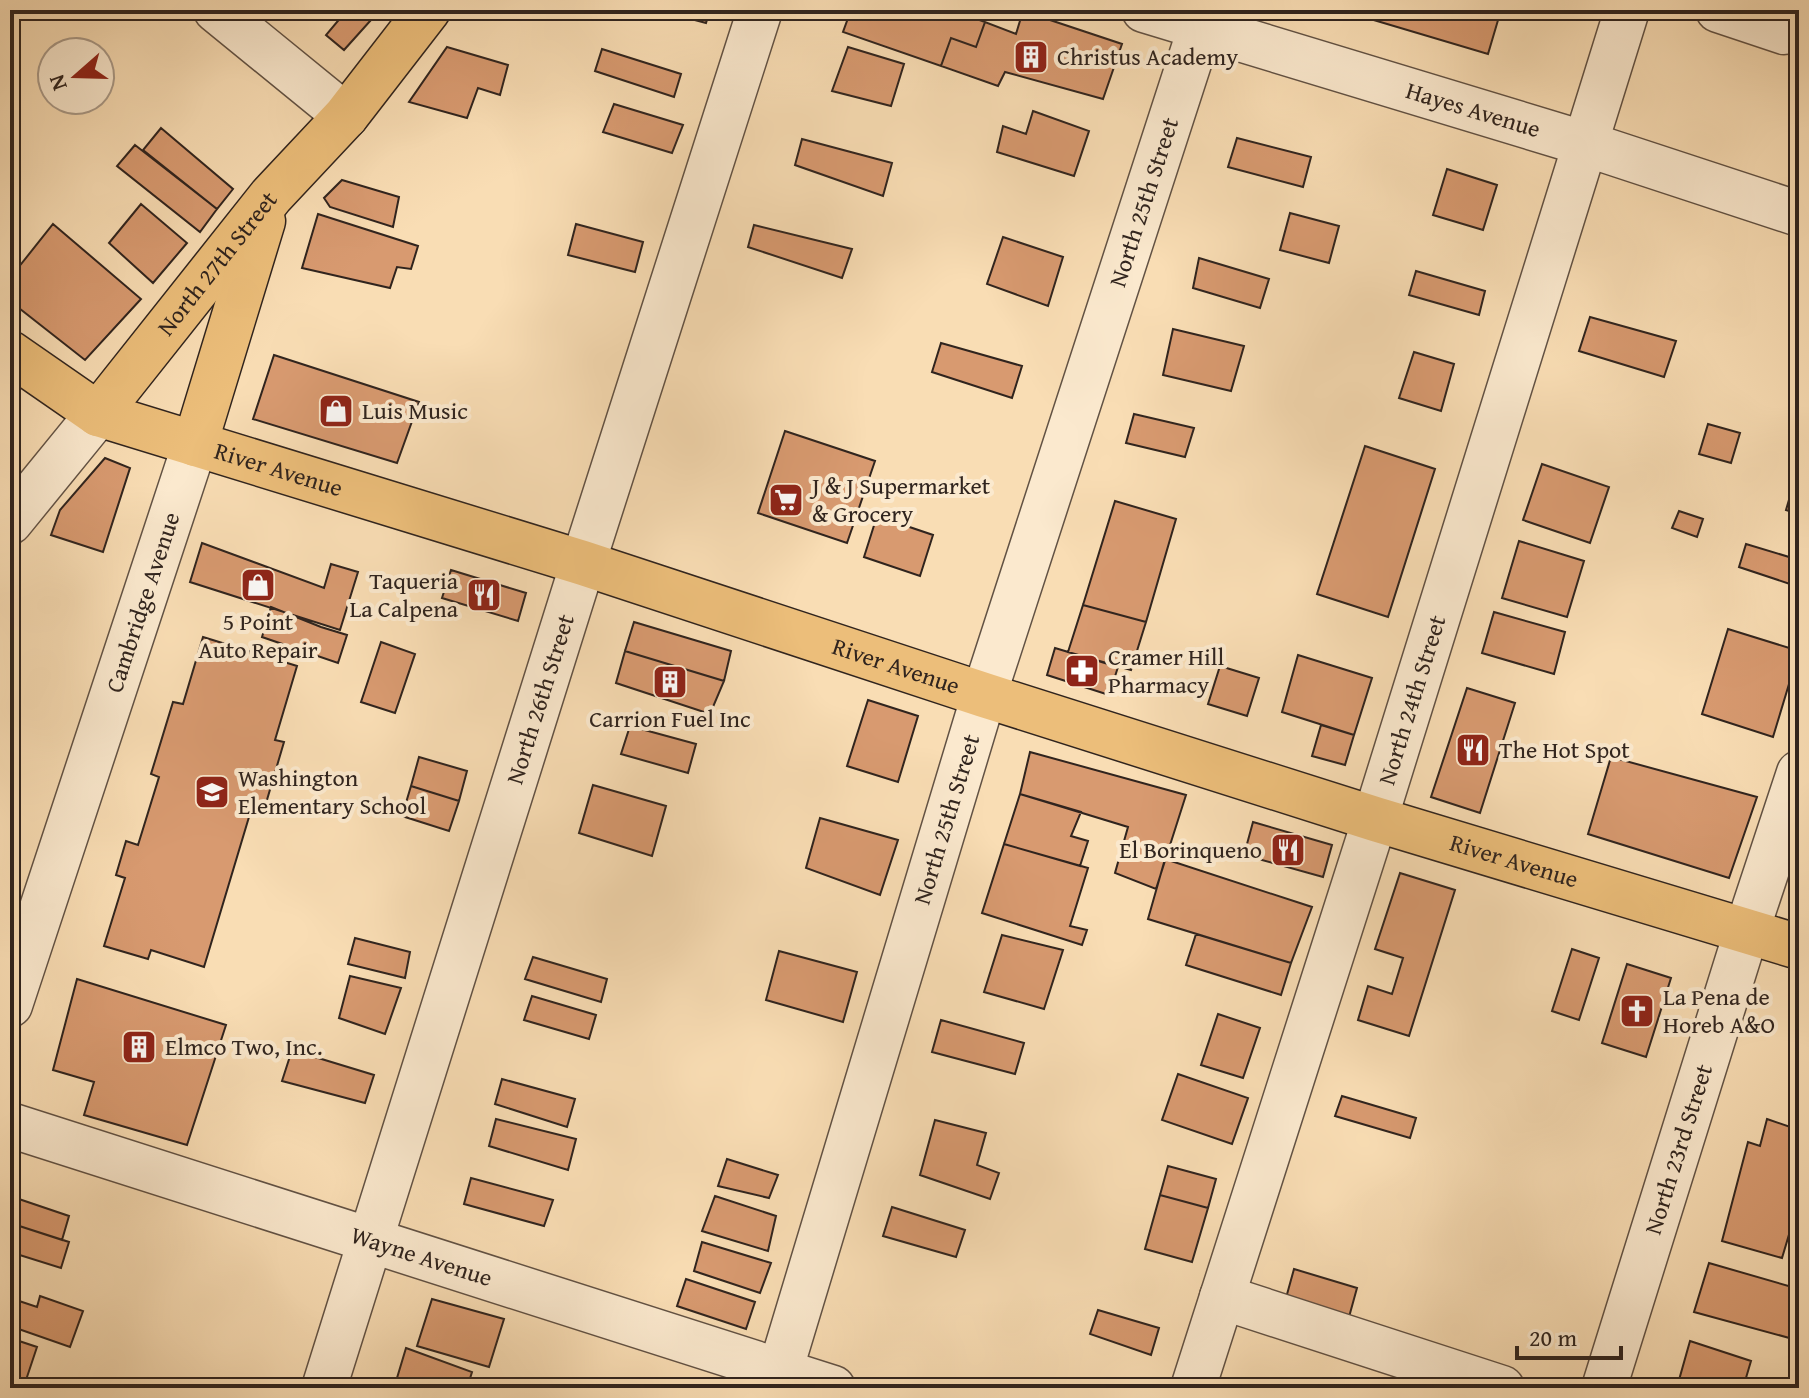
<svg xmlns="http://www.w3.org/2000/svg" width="1809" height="1398" font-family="'Gentium Book Plus',serif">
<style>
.building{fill:#d89a70;stroke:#30241e;stroke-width:2}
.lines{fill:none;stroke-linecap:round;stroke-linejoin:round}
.minor-casing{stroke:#625244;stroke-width:47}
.major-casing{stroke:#30241e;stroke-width:47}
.minor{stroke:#fbe9ce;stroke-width:44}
.major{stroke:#ecbe7a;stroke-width:44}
.labels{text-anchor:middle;stroke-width:8;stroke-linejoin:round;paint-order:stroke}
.poi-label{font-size:24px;fill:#30241e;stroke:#fbe9ce;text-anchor:start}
.street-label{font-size:24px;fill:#30241e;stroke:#fbe9ce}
</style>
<rect width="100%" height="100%" fill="#f9ddb4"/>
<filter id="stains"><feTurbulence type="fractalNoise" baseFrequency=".0025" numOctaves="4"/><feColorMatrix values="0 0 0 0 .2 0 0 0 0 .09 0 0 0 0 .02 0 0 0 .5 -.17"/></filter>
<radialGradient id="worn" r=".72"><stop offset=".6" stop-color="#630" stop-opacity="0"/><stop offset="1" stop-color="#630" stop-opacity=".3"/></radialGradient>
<!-- building -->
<path class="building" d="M347 10H380L344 50 326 35Z
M666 10H710L706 23 665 12Z
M851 10H958L957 12 985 22 976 47 951 38 941 66 843 32Z
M1340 10H1501L1488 54Z
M1023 11 1122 44 1103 99 1005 72 998 86 941 66 951 38 976 47 985 22 1016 34Z
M447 47 508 65 500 95 478 88 467 118 409 102Z
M848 47 904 64 891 106 832 91Z
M602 49 681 74 674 97 595 71Z
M614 104 683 125 672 153 603 132Z
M1033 111 1089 131 1074 176 997 152 1003 126 1026 134Z
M161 128 233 189 217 209 143 150Z
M1237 138 1311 157 1303 187 1228 167Z
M802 139 892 163 883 196 795 165Z
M135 145 217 209 200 232 117 166Z
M1447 169 1497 185 1483 230 1433 215Z
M342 180 399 197 393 227 330 207 324 198Z
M141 204 187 243 153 283 109 243Z
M1290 213 1339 226 1329 263 1280 250Z
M318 214 418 246 411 269 397 267 390 288 302 268Z
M53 224 141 299 85 360 10 301V278Z
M576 224 643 242 635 272 568 255Z
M754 225 852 249 842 278 748 247Z
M1003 237 1063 257 1048 306 987 284Z
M1199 258 1269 279 1260 308 1193 288Z
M1416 271 1485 291 1479 315 1409 295Z
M1590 317 1676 341 1664 377 1579 351Z
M1173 329 1244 346 1231 391 1163 375Z
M941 343 1022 366 1012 398 932 372Z
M1414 352 1454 364 1441 411 1399 398Z
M274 355 419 402 397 463 253 419Z
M1134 414 1194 428 1185 457 1126 443Z
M1708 424 1740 433 1731 463 1699 454Z
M1799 425V447L1793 445Z
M785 431 875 461 847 543 758 513Z
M1365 446 1435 469 1388 617 1317 594Z
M105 458 130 468 103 552 51 535 60 510Z
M1542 464 1609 487 1590 543 1523 520Z
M1798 469H1799V514L1786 510Z
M1115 501 1176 519 1146 622 1083 605Z
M1679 511 1703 519 1697 537 1672 528Z
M877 516 933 535 920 576 864 557Z
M1519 541 1584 561 1567 617 1502 598Z
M202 543 324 588 331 564 358 572 340 630 190 582Z
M1746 544 1799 560V587L1739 567Z
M451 570 526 593 518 621 442 598Z
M1083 605 1146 622 1131 670 1068 652Z
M271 607 321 627 347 635 338 663 262 637Z
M1494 612 1565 632 1554 674 1482 653Z
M634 622 731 651 724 681 625 651Z
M1728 629 1799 651 1773 737 1702 714Z
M203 637 297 666 275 740 284 742 264 810 252 807 204 967 151 950 148 959 104 946 125 878 116 875 126 841 138 845 159 777 151 774 173 702 183 704Z
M381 642 415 654 395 713 361 702Z
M1055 648 1118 667 1109 695 1047 675Z
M625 651 724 681 710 714 616 683Z
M1298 655 1372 678 1354 735 1282 712Z
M1220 666 1259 678 1247 716 1208 704Z
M1467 688 1515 703 1480 813 1431 797Z
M868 700 918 716 898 782 847 766Z
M1321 725 1354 735 1345 765 1312 756Z
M630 726 696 744 688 773 621 754Z
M1030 752 1186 795 1156 889 1115 873 1128 827 1020 794Z
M419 757 467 771 459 801 411 786Z
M1611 757 1757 797 1729 878 1588 834Z
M593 785 666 806 652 856 579 833Z
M411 786 459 801 449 831 402 816Z
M1020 794 1081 812 1071 836 1088 841 1080 866 1004 844Z
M820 818 898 840 880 895 806 868Z
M1253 822 1332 845 1323 877 1244 855Z
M1004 844 1088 868 1070 926 1087 930 1082 945 982 913Z
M1165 859 1312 907 1291 963 1148 919Z
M1400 873 1455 890 1409 1036 1358 1020 1368 986 1392 994 1403 958 1375 949Z
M1196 934 1291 963 1281 995 1186 965Z
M1002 935 1063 950 1044 1009 984 992Z
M355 938 410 952 405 978 348 964Z
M1572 949 1599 958 1579 1020 1552 1011Z
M779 951 857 972 843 1022 766 1000Z
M533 957 607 979 601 1002 525 979Z
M1627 964 1671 978 1646 1057 1602 1043Z
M350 976 401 988 385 1034 339 1018Z
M77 979 226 1025 187 1145 84 1115 94 1082 53 1070Z
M532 996 596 1015 589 1039 524 1020Z
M1218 1014 1260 1028 1243 1078 1201 1065Z
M941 1020 1024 1043 1015 1074 932 1052Z
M292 1050 374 1075 365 1103 282 1081Z
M1178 1074 1248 1098 1232 1144 1162 1120Z
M502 1079 575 1099 567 1127 495 1104Z
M1342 1096 1416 1118 1410 1138 1335 1116Z
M496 1119 576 1139 568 1170 489 1146Z
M1767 1119 1799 1130V1201L1782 1258 1722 1241 1748 1142 1760 1146Z
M935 1120 986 1133 977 1165 999 1173 990 1199 920 1175Z
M727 1159 778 1175 769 1198 718 1186Z
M1168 1166 1216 1179 1208 1208 1160 1195Z
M471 1178 553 1200 544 1226 464 1204Z
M1160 1195 1208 1208 1192 1262 1145 1249Z
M10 1196 69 1216 62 1240 10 1223Z
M715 1196 776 1216 768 1251 702 1231Z
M892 1207 965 1230 956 1257 883 1236Z
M10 1223 69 1242 61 1268 10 1252Z
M702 1242 771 1263 760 1293 694 1271Z
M1709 1263 1799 1289V1317L1793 1339 1694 1312Z
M1294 1269 1357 1288 1349 1317 1286 1298Z
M686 1279 755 1302 746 1329 677 1306Z
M40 1296 83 1311 70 1347 10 1326V1298L37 1307Z
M432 1299 504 1319 489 1367 417 1346Z
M1098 1310 1159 1328 1151 1355 1090 1334Z
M10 1338 37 1347 26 1380 10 1374Z
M1690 1341 1751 1361 1743 1388H1699L1679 1380Z
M406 1348 472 1372 467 1388H394Z"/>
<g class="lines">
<!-- minor casing -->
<g class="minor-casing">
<g id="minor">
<path d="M216 10 346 116"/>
<path id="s1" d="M1144 10 1586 144 1799 214"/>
<path d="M1718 10 1784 32 1799 29"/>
<path d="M10 522 98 414"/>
<path id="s2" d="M10 1005 195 444"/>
<path id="s3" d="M10 1125 833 1388"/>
<path d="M1222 1297 1502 1388"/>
<path id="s4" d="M324 1388 583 563 760 10"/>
<path id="s5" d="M775 1388 984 695 1201 26"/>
<path id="s6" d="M1193 1388 1375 819 1627 10"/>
<path id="s7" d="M1604 1388 1747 930 1799 773"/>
</g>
</g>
<!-- major casing -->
<g class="major-casing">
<g id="major">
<path id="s8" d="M10 353 98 414 583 563 984 695 1375 819 1799 947"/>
<path id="s9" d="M98 414 271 196 346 116 428 10"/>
<path d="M195 444 263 221"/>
</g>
</g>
<!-- minor -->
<use href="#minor" class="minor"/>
<!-- major -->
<use href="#major" class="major"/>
</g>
<!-- icons -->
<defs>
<g id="building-square" transform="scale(1.8)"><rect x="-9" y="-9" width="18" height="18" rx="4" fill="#8f2418" stroke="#fbe9ce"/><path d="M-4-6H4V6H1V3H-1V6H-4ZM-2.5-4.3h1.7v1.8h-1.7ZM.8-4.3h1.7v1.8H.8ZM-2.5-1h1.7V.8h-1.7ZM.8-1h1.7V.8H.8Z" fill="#fff"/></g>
<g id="shop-square" transform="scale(1.8)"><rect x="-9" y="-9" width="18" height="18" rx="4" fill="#8f2418" stroke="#fbe9ce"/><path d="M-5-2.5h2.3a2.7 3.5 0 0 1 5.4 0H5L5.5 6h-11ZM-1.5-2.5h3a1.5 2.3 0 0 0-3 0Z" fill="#fff"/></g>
<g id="supermarket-square" transform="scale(1.8)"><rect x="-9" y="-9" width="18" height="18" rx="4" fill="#8f2418" stroke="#fbe9ce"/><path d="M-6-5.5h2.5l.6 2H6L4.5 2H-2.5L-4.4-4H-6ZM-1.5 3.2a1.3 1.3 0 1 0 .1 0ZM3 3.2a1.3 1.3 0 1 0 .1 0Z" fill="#fff"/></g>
<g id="restaurant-square" transform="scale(1.8)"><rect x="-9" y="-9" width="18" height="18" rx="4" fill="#8f2418" stroke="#fbe9ce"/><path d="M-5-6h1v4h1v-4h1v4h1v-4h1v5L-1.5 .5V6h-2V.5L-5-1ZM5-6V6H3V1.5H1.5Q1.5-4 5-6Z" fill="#fff"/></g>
<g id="pharmacy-square" transform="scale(1.8)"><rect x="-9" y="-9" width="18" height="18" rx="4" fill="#8f2418" stroke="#fbe9ce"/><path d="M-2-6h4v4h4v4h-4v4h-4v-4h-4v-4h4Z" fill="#fff"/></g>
<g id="school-square" transform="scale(1.8)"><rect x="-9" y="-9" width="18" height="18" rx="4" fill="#8f2418" stroke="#fbe9ce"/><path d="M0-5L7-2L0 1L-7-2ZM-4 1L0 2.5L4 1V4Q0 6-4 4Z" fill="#fff"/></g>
<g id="church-square" transform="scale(1.8)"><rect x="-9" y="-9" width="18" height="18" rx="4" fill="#8f2418" stroke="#fbe9ce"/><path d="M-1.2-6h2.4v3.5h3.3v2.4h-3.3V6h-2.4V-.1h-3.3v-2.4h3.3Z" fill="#fff"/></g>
</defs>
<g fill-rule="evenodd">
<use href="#building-square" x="1031" y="57"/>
<use href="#shop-square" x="336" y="411"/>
<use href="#supermarket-square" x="786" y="500"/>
<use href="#shop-square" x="258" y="585"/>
<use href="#restaurant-square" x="484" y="595"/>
<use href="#pharmacy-square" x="1082" y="671"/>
<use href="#building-square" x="670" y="682"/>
<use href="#restaurant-square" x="1473" y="750"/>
<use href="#school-square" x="212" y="792"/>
<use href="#restaurant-square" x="1288" y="850"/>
<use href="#church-square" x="1637" y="1011"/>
<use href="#building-square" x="139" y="1047"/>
</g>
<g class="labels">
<!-- poi labels -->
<g class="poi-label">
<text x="1057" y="65">Christus Academy</text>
<text x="362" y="419">Luis Music</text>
<text x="812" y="494">J &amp; J Supermarket<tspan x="812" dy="28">&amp; Grocery</tspan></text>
<text x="458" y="589" text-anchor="end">Taqueria<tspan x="458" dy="28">La Calpena</tspan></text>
<text x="258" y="630" text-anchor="middle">5 Point<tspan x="258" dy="28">Auto Repair</tspan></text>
<text x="1108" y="665">Cramer Hill<tspan x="1108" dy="28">Pharmacy</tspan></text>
<text x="670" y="727" text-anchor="middle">Carrion Fuel Inc</text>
<text x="1499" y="758">The Hot Spot</text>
<text x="238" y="786">Washington<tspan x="238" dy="28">Elementary School</tspan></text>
<text x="1262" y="858" text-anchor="end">El Borinqueno</text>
<text x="1663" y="1005">La Pena de<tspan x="1663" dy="28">Horeb A&amp;O</tspan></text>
<text x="165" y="1055">Elmco Two, Inc.</text>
</g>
<!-- street labels -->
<g class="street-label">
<text dy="8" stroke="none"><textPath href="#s1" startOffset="344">Hayes Avenue</textPath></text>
<text dy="8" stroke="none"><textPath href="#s5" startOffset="1242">North 25th Street</textPath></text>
<text dy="8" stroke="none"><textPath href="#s9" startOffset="192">North 27th Street</textPath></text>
<text dy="8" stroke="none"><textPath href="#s8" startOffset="296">River Avenue</textPath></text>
<text dy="8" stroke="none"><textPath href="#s2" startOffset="424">Cambridge Avenue</textPath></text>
<text dy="8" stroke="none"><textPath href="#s8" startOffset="944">River Avenue</textPath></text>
<text dy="8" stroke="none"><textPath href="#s4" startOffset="722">North 26th Street</textPath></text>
<text dy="8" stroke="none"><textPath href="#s6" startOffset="722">North 24th Street</textPath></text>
<text dy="8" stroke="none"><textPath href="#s5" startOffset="594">North 25th Street</textPath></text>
<text dy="8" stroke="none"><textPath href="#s8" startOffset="1592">River Avenue</textPath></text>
<text dy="8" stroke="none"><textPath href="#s7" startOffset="250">North 23rd Street</textPath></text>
<text dy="8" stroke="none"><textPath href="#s3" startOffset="432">Wayne Avenue</textPath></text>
</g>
</g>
<!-- margin -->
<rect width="1809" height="1398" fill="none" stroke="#f9ddb4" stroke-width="40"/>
<rect x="12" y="12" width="1785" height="1374" fill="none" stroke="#30241e" stroke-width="4"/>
<rect x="20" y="20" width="1769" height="1358" fill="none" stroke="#30241e" stroke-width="2"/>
<!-- north arrow -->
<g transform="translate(76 76) rotate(250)"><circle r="38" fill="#fbe9ce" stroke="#aa9a88" stroke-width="2"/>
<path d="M0-6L14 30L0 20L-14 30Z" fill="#8f2418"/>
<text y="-12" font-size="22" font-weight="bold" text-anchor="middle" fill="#30241e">N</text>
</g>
<!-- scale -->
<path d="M1517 1346v12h104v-12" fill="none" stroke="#30241e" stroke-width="4"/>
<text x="1529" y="1346" font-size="24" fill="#30241e" stroke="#fbe9ce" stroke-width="6" paint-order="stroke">20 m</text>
<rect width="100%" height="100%" filter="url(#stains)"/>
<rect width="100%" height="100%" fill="url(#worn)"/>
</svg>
